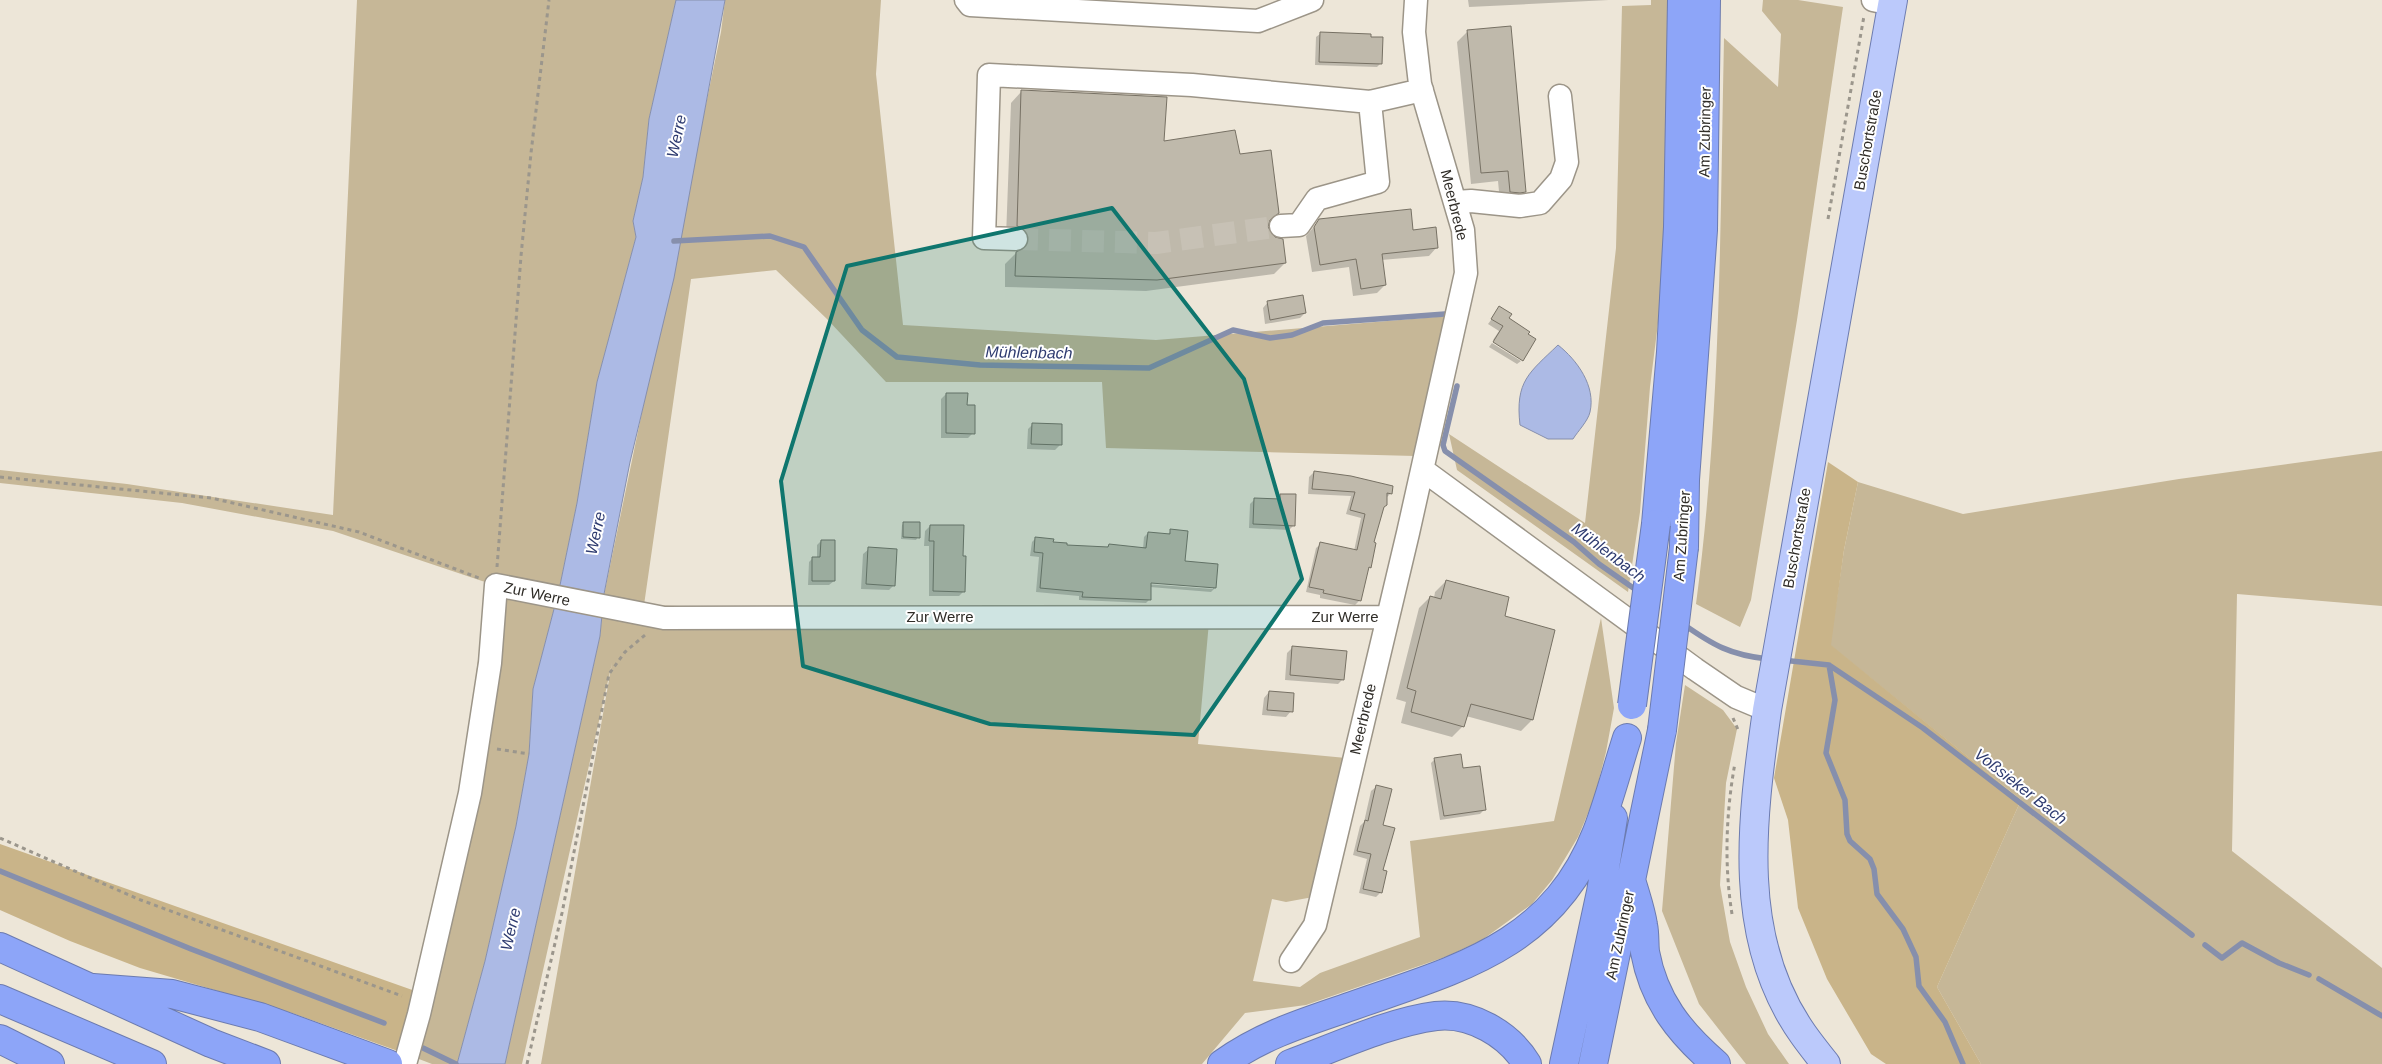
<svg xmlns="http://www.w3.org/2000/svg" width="2382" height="1064" font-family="Arial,sans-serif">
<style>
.green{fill:#c6b797}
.forest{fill:#c9b489}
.water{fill:#acbae5;stroke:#868fac}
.shadow{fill:#0003;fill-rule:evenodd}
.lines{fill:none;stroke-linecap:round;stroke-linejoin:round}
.stream{stroke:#868fac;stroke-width:5.5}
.building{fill:#bfb9ab;stroke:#777164}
.minor-tunnel{stroke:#c7c1b5;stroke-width:22;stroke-dasharray:22 11;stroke-linecap:butt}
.minor-casing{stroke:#9c9588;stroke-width:25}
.major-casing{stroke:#6c7baf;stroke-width:30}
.highway-casing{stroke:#6c7baf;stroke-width:30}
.path{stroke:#9b968c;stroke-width:3;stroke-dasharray:4 4;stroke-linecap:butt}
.minor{stroke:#fff;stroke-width:22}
.major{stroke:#bbc9fb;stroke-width:28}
.highway{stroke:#8da5f8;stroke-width:28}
.highway-bridge-casing{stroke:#6c7baf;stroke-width:30;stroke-linecap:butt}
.highway-bridge{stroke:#8da5f8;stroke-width:28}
.marked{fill:#0f766e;fill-opacity:0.2;stroke:#0f766e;stroke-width:4;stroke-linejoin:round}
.labels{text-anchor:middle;stroke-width:4;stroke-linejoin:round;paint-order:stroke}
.street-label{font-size:15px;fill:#2f2c27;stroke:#fff}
.water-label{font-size:16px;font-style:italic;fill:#2e3b70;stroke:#fff}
</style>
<rect width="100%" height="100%" fill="#ede6d8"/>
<!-- green -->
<path class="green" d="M357 0H676L649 119 643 177 633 221 636 237 597 382 577 503 559 590 533 689 529 754 516 826 485 961 457 1064H432L398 1051 418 992 465 760 488 583 333 531 182 503 0 483V470L127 484 333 515Z
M725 0H881L876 74 903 325 1156 340 1448 316 1415 456 1106 448 1102 382H886L827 319 776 270 691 279 644 605 1209 622 1198 744 1346 758 1313 897 1286 902 1272 899 1253 981 1300 987 1320 973 1420 937 1410 841 1554 821 1601 618 1614 708 1606 752 1594 799 1578 837 1552 880 1532 904 1482 940 1448 956 1306 1005 1245 1013 1202 1064H541L612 663 522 1064H505L600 636 604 595 721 32Z
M1651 0H1669L1662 291 1650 387 1640 512 1628 592 1457 470 1449 434 1585 523 1616 248 1622 6 1651 5Z
M1763 0H1798L1843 7 1797 320 1751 600 1740 627 1696 604C1721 417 1720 226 1724 38L1778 87 1781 34 1762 11Z
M2382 451V606L2237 594 2232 851 2382 968V1064H1981L1937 987 2021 800 1830 645 1844 550 1858 482 1963 514 2179 479Z
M1685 685 1723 710 1737 729 1726 783 1720 885 1730 942 1746 987 1768 1034 1789 1064H1746L1699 1004 1662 911 1676 743Z"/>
<!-- forest -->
<path class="forest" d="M1828 462 1858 482 1844 550 1831 645 2021 800 1937 987 1981 1064H1886L1871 1054 1827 979 1798 908 1788 820 1774 778Z
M0 844 418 992 398 1051 292 1013 140 968 70 941 0 910Z"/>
<!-- water -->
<path class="water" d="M676 0H725L674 278 630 462 604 594 600 636 505 1064H457L485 961 516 826 529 754 533 689 559 590 577 503 597 382 636 237 633 221 643 177 649 119Z
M1558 345C1577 360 1596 386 1590 412 1588 421 1578 431 1573 439H1548L1520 425C1515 381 1529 373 1558 345Z"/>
<!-- shadow -->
<path class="shadow" d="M1468 0H1609L1469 7Z
M1468 31 1524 191 1514 202H1500L1498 181 1471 184 1457 42Z
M1320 34 1381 63 1377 67 1315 65 1316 37Z
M1021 92 1163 142 1239 156 1278 213 1268 223 1267 227 1285 263 1274 274 1146 291 1005 287V264L1019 250 1013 239 1006 237 1011 103Z
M1320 220 1412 232 1437 247 1429 256 1381 260 1385 285 1377 293 1353 296 1349 267 1312 272 1306 236Z
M1268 302 1305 313 1300 318 1265 324 1263 308Z
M1500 308 1507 318 1522 359 1493 340 1499 331 1488 324Z
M1492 343 1521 361 1517 364 1489 347Z
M946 394 966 406 973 433 968 438H941V399Z
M1033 424 1060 445 1055 450 1027 449 1028 429Z
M1314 472 1391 493 1386 498 1382 508 1373 543 1370 567 1367 570 1360 600 1355 605 1320 598V595L1306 592 1316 548 1321 544 1354 551 1361 518 1346 514 1351 496 1308 494 1309 477Z
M1281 495 1294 525 1289 530 1249 528 1250 504 1254 500H1276Z
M904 523 918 537 916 540 901 539 902 525Z
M930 526 961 557 964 591 959 596H929V546H924L925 531Z
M1171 531 1183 562 1215 588 1211 592 1150 587V599L1146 603 1079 600V596L1036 592 1039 557 1030 556 1032 542 1036 538 1066 546 1106 548 1109 545 1143 549 1144 537 1148 533 1167 535ZM1145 581 1213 587V589L1145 584Z
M821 541 834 581 829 585H808L809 562 813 558H817V545Z
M869 549 894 585 889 590 861 589 863 554Z
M1446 581 1503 617 1532 720 1521 731 1466 716 1463 726 1452 737 1401 723 1406 702 1396 699 1419 608 1430 597 1434 598 1435 592Z
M1293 647 1343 679 1338 684 1285 680 1287 653Z
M1269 692 1291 711 1286 717 1262 715 1264 698Z
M1435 759 1462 770 1484 810 1480 814 1440 820 1431 763Z
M1376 787 1382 826 1381 892 1376 897 1359 893 1367 859 1353 855 1360 826 1364 822 1371 791Z"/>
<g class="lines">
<!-- stream -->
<path class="stream" d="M674 241 770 236 804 247 862 330 897 357 980 365 1149 368 1233 330 1270 338 1292 335 1323 323 1445 314
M1457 386 1443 445 1445 451 1574 542 1599 564 1639 592
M1683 624C1713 645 1730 655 1768 659
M1782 660 1829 665 1923 728 2192 935
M1829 665 1835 700 1826 753 1845 800 1847 834 1850 841 1870 859 1874 869 1877 894 1903 929 1916 957 1919 986 1945 1022 1963 1064
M0 871 191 949 384 1023
M2205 945 2222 958 2242 943 2279 963 2309 975
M2319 979 2382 1016
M423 1048 456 1064"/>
</g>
<!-- building -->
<path class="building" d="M1511 26 1526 192 1520 193 1510 192 1508 171 1481 173 1467 30Z
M1320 32 1371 34V37H1383L1382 64 1319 62Z
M1021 90 1167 97 1164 141 1235 130 1240 154 1271 150 1279 213 1270 220 1268 227 1275 237 1283 239 1286 263 1157 280 1015 276 1016 252 1027 246 1029 239 1023 228 1017 226Z
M1411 209 1413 230 1436 227 1438 248 1382 254 1386 285 1361 289 1356 259 1320 265 1314 227 1319 219Z
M1303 295 1306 313 1270 320 1267 301Z
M1499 306 1512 314 1509 318 1530 332 1528 334 1536 339 1523 361 1493 342 1503 326 1491 319Z
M946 393H968L967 405H975V434L946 433Z
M1032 423 1062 424V445L1031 444Z
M1314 471 1351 476 1393 486 1392 494 1387 493V505L1384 507 1374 542 1376 543 1371 568 1369 567 1361 601 1323 593 1324 590 1309 587 1320 542 1357 550 1365 514 1350 510 1355 492 1312 489Z
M1280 494H1296L1295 526 1253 524 1254 498 1280 499Z
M903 522H920V538L903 537Z
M930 525H964L963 556H966L965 592 933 591 934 541H929Z
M1170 529 1188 531 1185 561 1218 564 1216 588 1151 583V600L1082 597 1083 592 1040 588 1043 553 1034 552 1035 537 1054 539 1053 542 1067 543V545L1108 547 1109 544 1146 548 1148 532 1170 534Z
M821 540H835V581H812V557H820Z
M868 547 897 549 895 586 866 584Z
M1446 580 1509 597 1505 616 1555 630 1533 720 1471 704 1464 727 1411 712 1416 691 1407 688 1430 596 1441 599Z
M1292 646 1347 651 1344 680 1290 675Z
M1269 691 1294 693 1293 712 1267 710Z
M1461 754 1463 768 1480 766 1486 810 1444 816 1434 758Z
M1376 785 1392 789 1383 825 1395 828 1383 870 1387 871 1382 893 1363 889 1371 854 1357 851 1365 820 1368 821Z"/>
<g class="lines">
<!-- minor-tunnel -->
<path class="minor-tunnel" d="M1016 239 1156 243 1281 226"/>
<!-- minor casing -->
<g class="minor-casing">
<path id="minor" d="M966 0 970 5 1258 21 1312 0
M1873 0 1892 4
M1370 102 1422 90
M1455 202 1471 201 1520 206 1540 203 1561 179 1567 162 1560 96
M1016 239 984 238 989 75 1192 85 1370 102 1378 182 1317 199 1299 225 1281 226
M1423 470 1695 669 1736 697 1767 710
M1291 961 1315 925 1408 533 1466 273 1463 230 1420 84 1414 32 1416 0
M405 1064 419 1014 470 793 490 663 496 585 664 618 1387 617"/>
</g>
<!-- major casing -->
<g class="major-casing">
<path id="major" d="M1826 1064C1818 1054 1810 1044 1803 1034 1735 938 1752 819 1767 710L1893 0"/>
</g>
<!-- highway casing -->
<g class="highway-casing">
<path id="highway" d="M1656 524 1671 352 1678 227 1682 0
M1684 547 1685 480 1703 230 1706 0
M1632 883C1636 897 1641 911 1643 925 1645 934 1644 943 1645 952 1654 1001 1680 1033 1716 1064
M0 947 211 1043 266 1064
M93 988 172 994 260 1017 388 1064
M0 999 152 1064
M0 1039 50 1064
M1222 1064C1262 1035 1305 1022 1352 1006 1457 969 1552 947 1597 832 1609 801 1617 769 1627 738
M1290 1064C1334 1048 1389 1022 1436 1016 1471 1012 1509 1034 1527 1064
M1564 1064 1601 892 1613 818
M1593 1064 1662 730"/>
</g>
<!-- path -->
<path class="path" d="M1828 219 1864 16
M0 477 211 498 359 532 479 578
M497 567 521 256 531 153 549 0
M1733 718 1739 732
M497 749 529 754
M0 838 138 899 402 996
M1732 914C1724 865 1726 812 1735 763
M527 1064 562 913 609 674 625 652 645 635"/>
<!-- minor -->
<use href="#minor" class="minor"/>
<!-- major -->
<use href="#major" class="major"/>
<!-- highway -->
<use href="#highway" class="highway"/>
<!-- highway-bridge casing -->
<g class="highway-bridge-casing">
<path id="highway-bridge" d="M1632 705 1656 524
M1662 730 1684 547"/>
</g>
<!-- highway-bridge -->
<use href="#highway-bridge" class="highway-bridge"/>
</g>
<!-- marked area -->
<path class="marked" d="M1112 208 1244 379 1302 579 1194 735 990 724 803 666 781 481 847 266Z"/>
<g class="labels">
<!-- street labels -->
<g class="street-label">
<text transform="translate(1705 132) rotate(-89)" y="5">Am Zubringer</text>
<text transform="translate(1868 140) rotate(-80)" y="5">Buschortstraße</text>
<text transform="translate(1454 205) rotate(76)" y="5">Meerbrede</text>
<text transform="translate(1682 536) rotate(-86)" y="5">Am Zubringer</text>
<text transform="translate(1797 538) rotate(-80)" y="5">Buschortstraße</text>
<text transform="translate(537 594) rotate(12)" y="5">Zur Werre</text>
<text x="940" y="622">Zur Werre</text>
<text x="1345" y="622">Zur Werre</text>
<text transform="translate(1363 719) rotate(-77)" y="5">Meerbrede</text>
<text transform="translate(1620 935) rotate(-78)" y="5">Am Zubringer</text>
</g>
<!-- water labels -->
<g class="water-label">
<text transform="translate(676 136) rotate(-78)" y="6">Werre</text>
<text transform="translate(1029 352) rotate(1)" y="6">Mühlenbach</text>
<text transform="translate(595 533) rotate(-78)" y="6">Werre</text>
<text transform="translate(1609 552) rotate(37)" y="6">Mühlenbach</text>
<text transform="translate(2021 786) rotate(38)" y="6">Voßsieker Bach</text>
<text transform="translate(510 929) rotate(-77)" y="6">Werre</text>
</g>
</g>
</svg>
